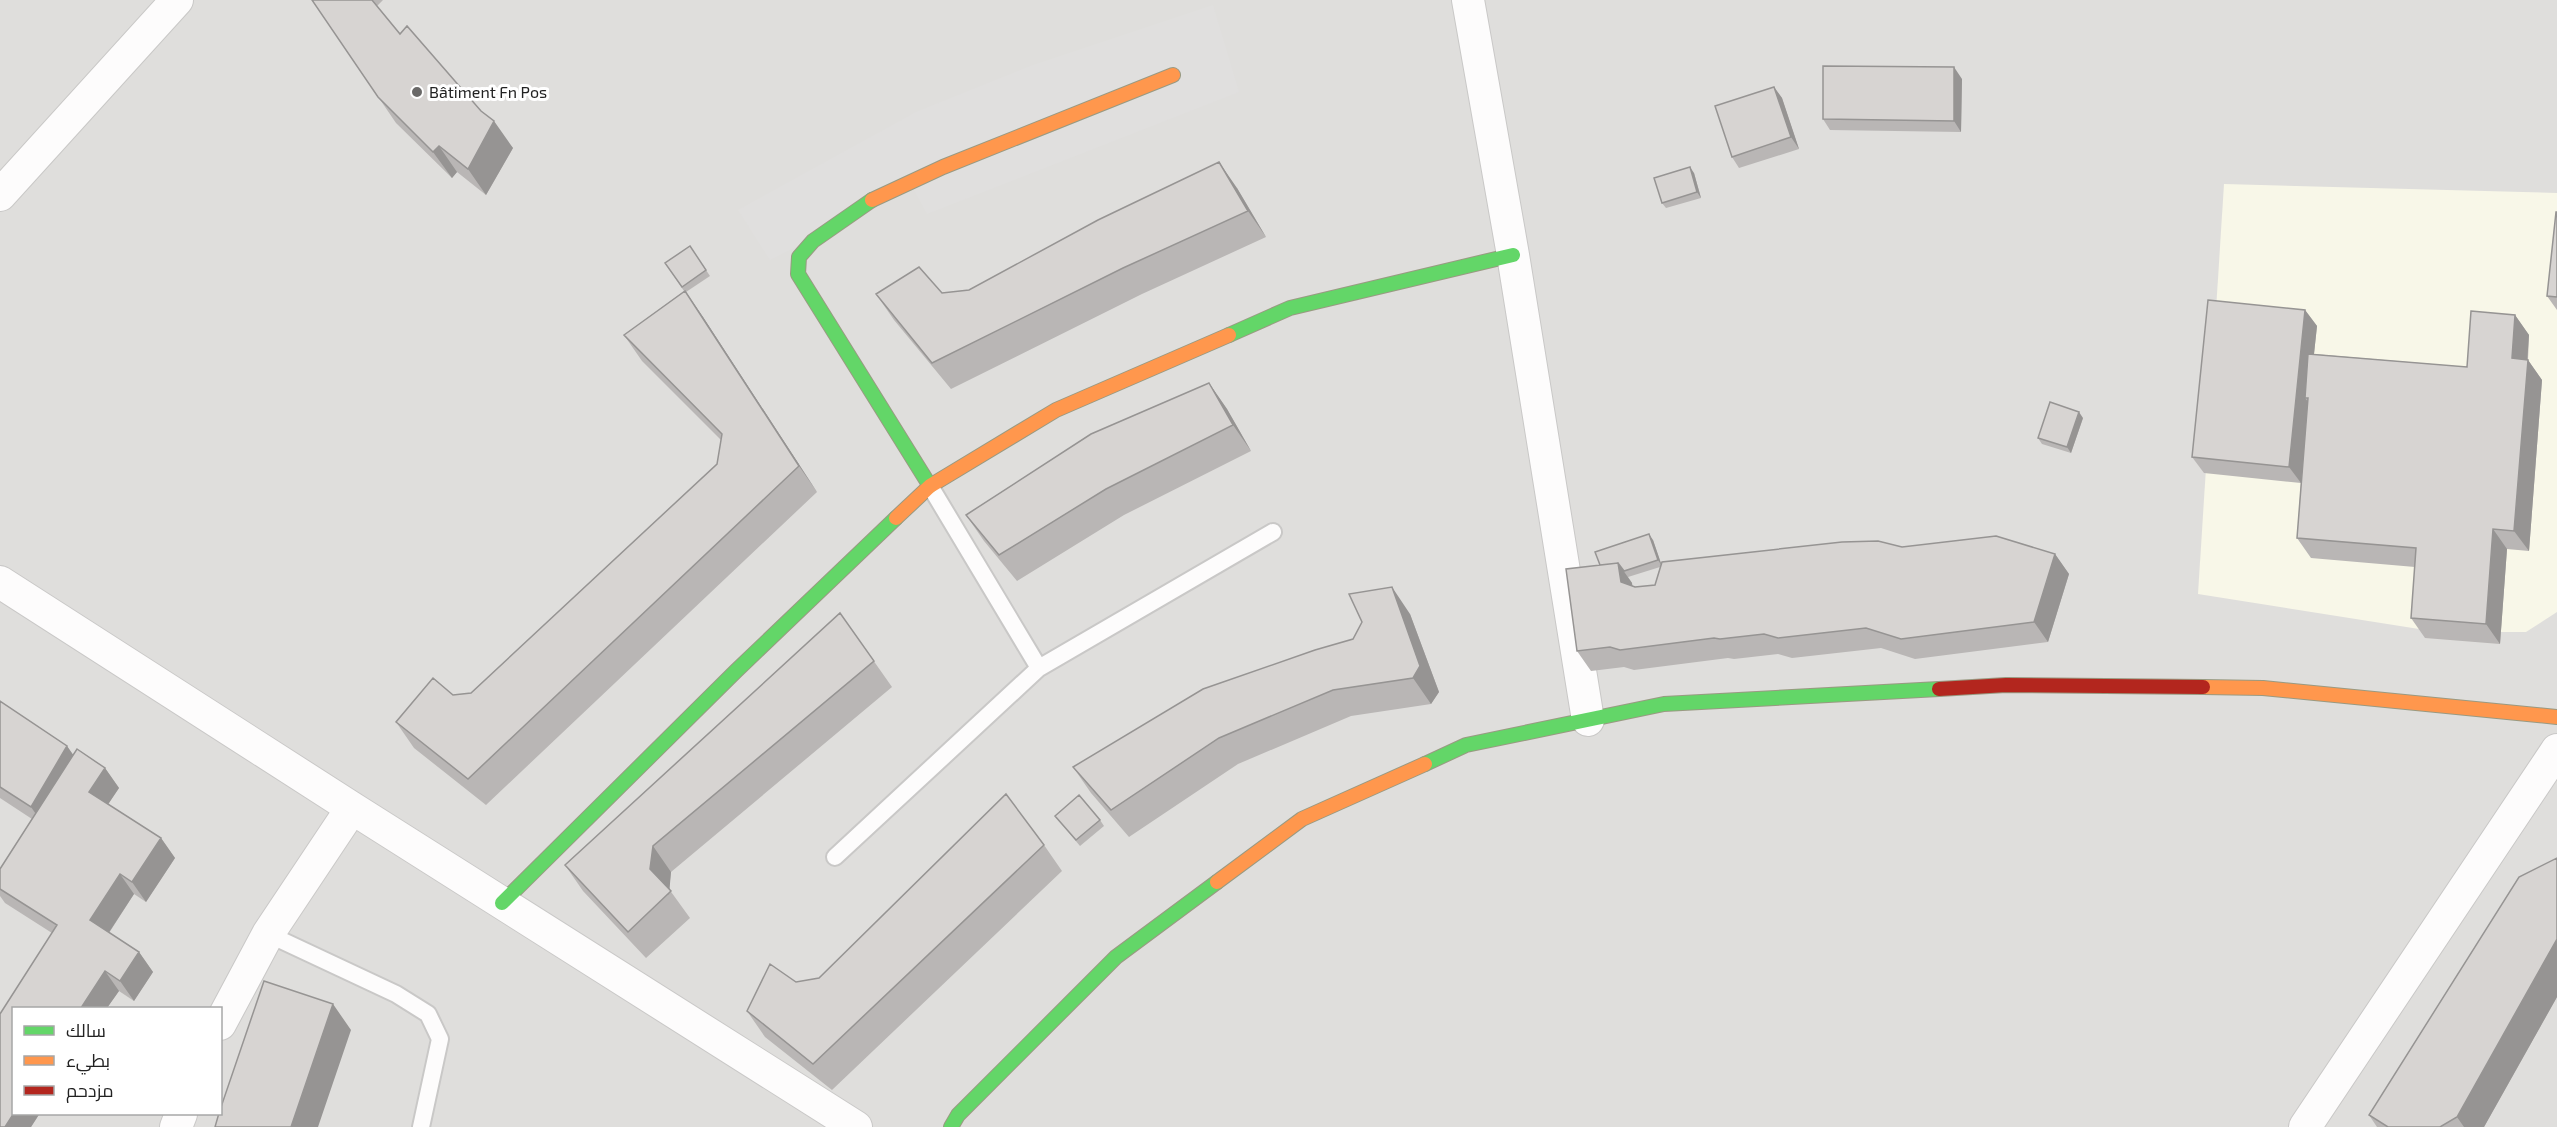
<svg xmlns="http://www.w3.org/2000/svg" width="2557" height="1127" font-family="'Exo 2',Cairo,sans-serif">
<style>
.residential{fill:#dfdedc;fill-rule:evenodd}
.education{fill:#f8f7e8}
.parking{fill:#e0dfde}
.lines{fill:none;stroke-linecap:round;stroke-linejoin:round}
.lane-casing{stroke:#c9c8c7;stroke-width:20}
.street-casing{stroke:#c9c8c7;stroke-width:34}
.fast-casing{stroke:#999a82;stroke-width:16}
.slow-casing{stroke:#999a82;stroke-width:16}
.jam-casing{stroke:#999a82;stroke-width:16}
.lane{stroke:#fdfcfc;stroke-width:16}
.street{stroke:#fdfcfc;stroke-width:32}
.fast{stroke:#63d668;stroke-width:14}
.slow{stroke:#ff974d;stroke-width:14}
.jam{stroke:#b3261e;stroke-width:14}
.wall{fill:#b9b6b5;fill-rule:evenodd}
.shaded-wall{fill:#969493}
.building{fill:#d7d4d2;stroke:#969493;stroke-width:1.5}
.poi-dot{fill:#6a6968;stroke:#fff;stroke-width:2}
.labels{text-anchor:middle;stroke-width:6;stroke-linejoin:round;paint-order:stroke}
.poi-label{font-size:16px;fill:#222;stroke:#fff;text-anchor:start}
</style>
<rect width="100%" height="100%" fill="#f0eeeb"/>
<!-- residential -->
<path class="residential" d="M0 0H2557V1127H0ZM14 1008H220V1114H14Z"/>
<!-- education -->
<path class="education" d="M2224 184 2557 193V612L2526 632H2438L2198 594Z"/>
<!-- parking -->
<path class="parking" d="M1213 5 1239 92 927 214 913 188 770 260 738 210 916 112 1033 65Z"/>
<g class="lines">
<!-- lane casing -->
<g class="lane-casing">
<path id="lane" d="M930 486 1039 668
M835 857 1039 668 1273 532
M268 934 396 994 428 1014 440 1039 421 1127"/>
</g>
<!-- street casing -->
<g class="street-casing">
<path id="street" d="M1468 0 1513 255 1588 720
M0 195 177 0
M0 582 352 808 856 1127
M220 1024 268 934 352 808
M176 1127 181 1114
M2305 1127 2557 750"/>
</g>
<!-- fast casing -->
<g class="fast-casing">
<path id="fast" d="M872 200 813 241 799 257 798 274 930 486
M1229 335 1290 308 1513 255
M1425 764 1466 745 1664 704 1939 689
M502 903 736 671 896 518
M951 1127 958 1115 1116 957 1217 882"/>
</g>
<!-- slow casing -->
<g class="slow-casing">
<path id="slow" d="M872 200 943 167 1173 75
M896 518 930 486 1056 410 1229 335
M2203 687 2263 688 2557 717
M1217 882 1302 819 1425 764"/>
</g>
<!-- jam casing -->
<g class="jam-casing">
<path id="jam" d="M1939 689 2006 685 2203 687"/>
</g>
<!-- lane -->
<use href="#lane" class="lane"/>
<!-- street -->
<use href="#street" class="street"/>
<!-- fast -->
<use href="#fast" class="fast"/>
<!-- slow -->
<use href="#slow" class="slow"/>
<!-- jam -->
<use href="#jam" class="jam"/>
</g>
<!-- wall -->
<path class="wall" d="M312 0H383L377 6 400 34 513 148 486 195 457 172 452 178 396 123Z
M1962 79 1961 132 1830 130 1823 119Z
M1774 87 1782 98 1799 149 1739 168 1732 157Z
M1694 173 1701 198 1666 208 1662 203Z
M1237 188 1266 237 1142 294 951 389 894 320 876 294 942 293 969 290Z
M2557 212V310L2547 296Z
M690 246 710 276 686 292 703 317 817 492 486 805 414 748 396 722 453 695 471 693 717 464 721 440 642 361 624 335 684 291 665 263Z
M2305 310 2317 326 2314 354 2467 367 2515 315 2529 335 2528 360 2542 380 2529 551 2507 549 2500 644 2425 638 2411 618 2415 567 2311 558 2297 538 2301 483 2204 473 2192 457Z
M1209 383 1227 409 1251 451 1124 515 1017 581 984 541 966 515Z
M2083 418 2071 453 2042 444 2038 438Z
M1653 540 1661 564 1902 547 2055 554 2069 574 2048 642 1915 659 1881 648 1792 658 1778 654 1734 659 1728 658 1634 670 1624 667 1591 671 1577 651 1600 565ZM1660 567 1655 585 1635 587 1632 586V583L1628 577Z
M840 613 892 687 671 872 669 889 690 918 646 958 583 891 565 865Z
M1410 614 1439 692 1431 704 1351 716 1238 764 1129 837 1091 793 1073 767Z
M0 701 67 746 73 755 77 749 105 768 119 788 108 804 161 838 175 858 146 902 134 894 109 933 139 952 153 972 134 1001 119 991 107 1008H14V1113H40L31 1127H0V1014L52 933 5 903 0 896V869L32 819 0 798Z
M1055 816 1100 820 1104 826 1080 846Z
M1044 845 1062 871 832 1090 765 1037 747 1011 796 982 819 978Z
M2557 858V997L2484 1127H2377L2369 1115Z"/>
<!-- shaded-wall -->
<path class="shaded-wall" d="M1954 67 1962 79 1961 132 1954 121Z
M1774 87 1782 98 1799 149 1791 137Z
M494 121 513 148 486 195 468 169Z
M439 146 457 172 452 178 433 152Z
M1219 162 1237 188 1266 237 1248 211Z
M1690 167 1694 173 1701 198 1697 192Z
M685 291 703 317 817 492 799 466Z
M2305 310 2317 326 2309 400 2308 398H2305L2309 403 2301 483 2289 467Z
M2515 315 2529 335 2526 378 2512 358Z
M2528 360 2542 380 2529 551 2514 531Z
M1209 383 1227 409 1251 451 1233 425Z
M2079 412 2083 418 2071 453 2067 447Z
M2493 529 2507 549 2500 644 2486 624Z
M1649 534 1653 540 1662 566 1658 560Z
M2055 554 2069 574 2048 642 2034 622Z
M1618 563 1632 583 1635 602 1621 582Z
M1392 587 1410 614 1439 692 1431 704 1413 678Z
M67 746 81 766 45 827 31 807Z
M105 768 119 788 103 812 89 792Z
M161 838 175 858 146 902 132 882Z
M653 846 671 872 669 895 650 869Z
M120 874 134 894 104 940 90 920Z
M2557 939V997L2484 1127H2464L2457 1117Z
M139 952 153 972 134 1001 120 981Z
M105 971 119 991 107 1008H81Z
M333 1004 351 1030 318 1127H291Z
M14 1113H40L31 1127H5Z"/>
<!-- building -->
<path class="building" d="M312 0H372L400 34 407 26 481 111 494 121 468 169 439 146 433 152 378 97Z
M1823 66 1954 67V121L1823 119Z
M1774 87 1791 137 1732 157 1715 106Z
M1219 162 1248 211 1123 268 932 363 876 294 919 267 942 293 969 290 1098 220Z
M1690 167 1697 192 1662 203 1654 178Z
M2556 212H2557V297L2547 296Z
M690 246 706 270 682 287 665 263Z
M685 291 799 466 468 779 396 722 433 678 453 695 471 693 717 464 722 434 624 335Z
M2208 300 2305 310 2289 467 2192 457Z
M2471 311 2515 315 2512 358 2528 360 2514 531 2493 529 2486 624 2411 618 2416 548 2297 538 2308 398H2305L2308 354 2467 367Z
M1209 383 1233 425 1106 489 999 555 966 515 1091 434Z
M2050 402 2079 412 2067 447 2038 438Z
M1649 534 1658 560 1624 571 1618 563 1600 565 1595 552Z
M1996 536 2055 554 2034 622 1901 639 1866 628 1778 638 1764 634 1720 639 1714 638 1620 650 1610 647 1577 651 1566 569 1618 563 1621 582 1635 587 1655 585 1662 562 1842 542 1878 541 1902 547Z
M1392 587 1420 666 1413 678 1333 690 1219 738 1111 810 1073 767 1203 689 1315 650 1353 639 1362 622 1349 594Z
M840 613 874 661 653 846 650 869 671 891 628 932 565 865Z
M0 701 67 746 31 807 0 787Z
M77 749 105 768 89 792 161 838 132 882 120 874 90 920 139 952 120 981 105 971 81 1008H14V1113L5 1127H0V1014L57 925 0 889V869Z
M1006 794 1044 845 813 1064 747 1011 770 964 796 982 819 978Z
M1079 795 1100 820 1076 840 1055 816Z
M2557 858V939L2457 1117 2440 1127H2388L2369 1115 2519 877Z
M264 981 333 1004 291 1127H215L219 1113H220V1110Z"/>
<!-- markers -->
<circle class="poi-dot" cx="417" cy="92" r="6"/>
<g class="labels">
<!-- poi labels -->
<g class="poi-label">
<text x="429" y="98">Bâtiment Fn Pos</text>
</g>
</g>
<!-- legend -->
<rect x="12" y="1007" width="210" height="108" fill="#ffffff" stroke="#a7a7a7" stroke-width="1.5"/>
<rect x="24" y="1026" width="30" height="9" fill="#63d668" stroke="#a7a7a7" stroke-width="1.5"/>
<text x="66" y="1037" font-size="18" fill="#222222">سالك</text>
<rect x="24" y="1056" width="30" height="9" fill="#ff974d" stroke="#a7a7a7" stroke-width="1.5"/>
<text x="66" y="1067" font-size="18" fill="#222222">بطيء</text>
<rect x="24" y="1086" width="30" height="9" fill="#b3261e" stroke="#a7a7a7" stroke-width="1.5"/>
<text x="66" y="1097" font-size="18" fill="#222222">مزدحم</text>
</svg>
